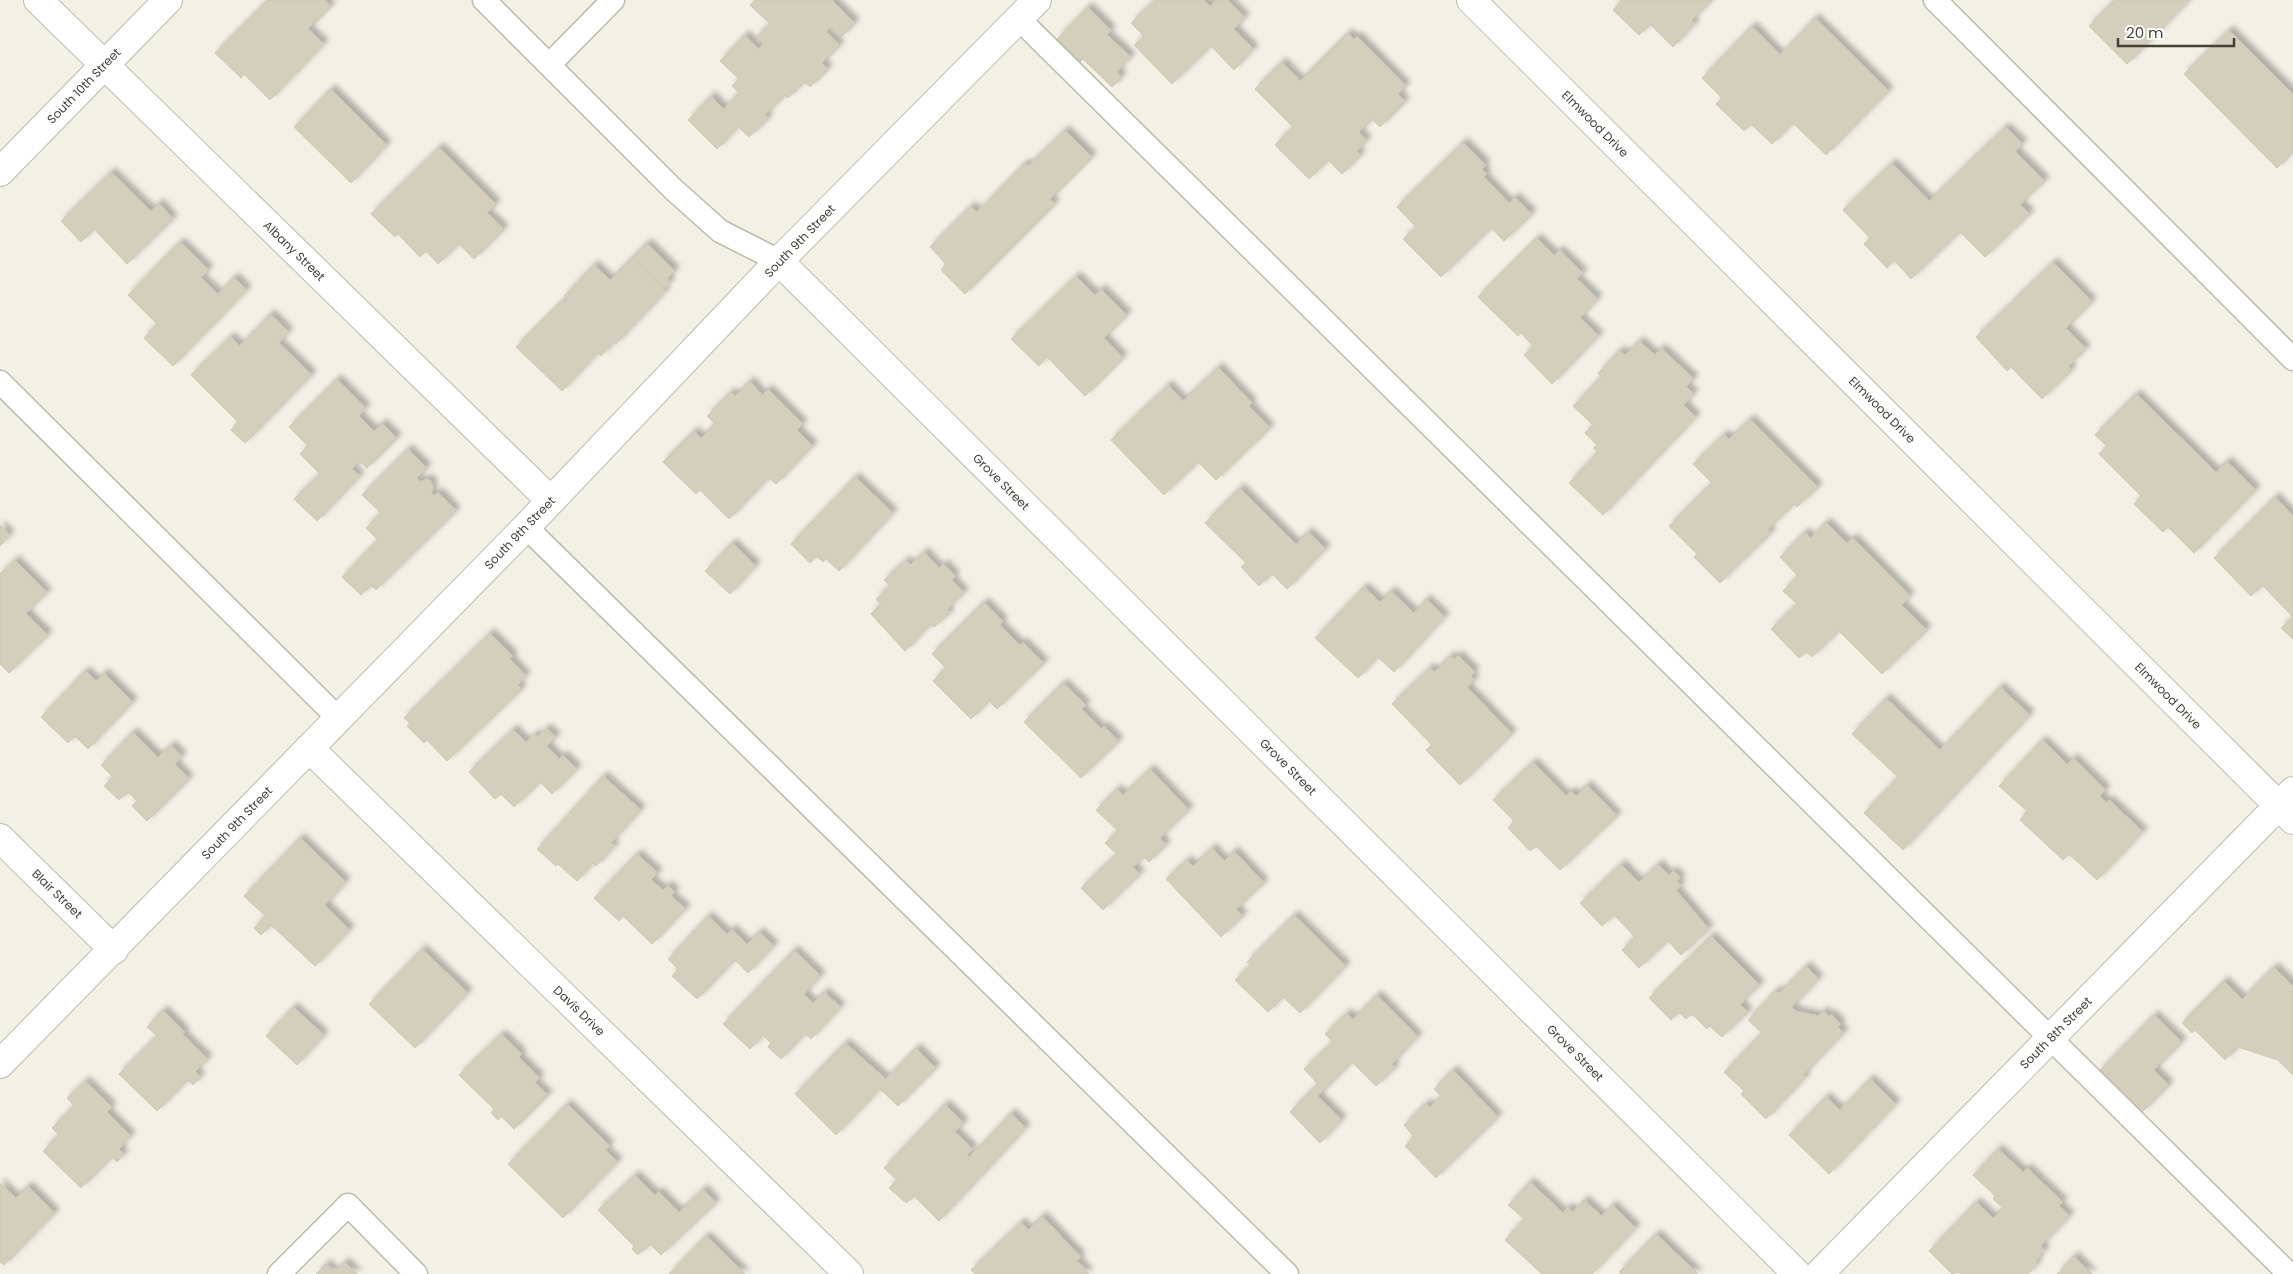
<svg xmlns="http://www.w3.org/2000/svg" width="2293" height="1274" font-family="Poppins,sans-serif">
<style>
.building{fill:#d4cebc;stroke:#cec7af;filter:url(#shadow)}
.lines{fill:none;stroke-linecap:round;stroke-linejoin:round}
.lane-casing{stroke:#bebaa9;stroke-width:25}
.street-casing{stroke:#bebaa9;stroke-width:30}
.lane{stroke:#fff;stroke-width:22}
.street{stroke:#fff;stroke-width:28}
.labels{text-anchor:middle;stroke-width:4.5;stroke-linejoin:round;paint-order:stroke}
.street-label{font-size:12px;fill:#454135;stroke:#fff}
</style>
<defs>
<filter id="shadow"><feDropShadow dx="4.5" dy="-4.5" stdDeviation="2.5" flood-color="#0004"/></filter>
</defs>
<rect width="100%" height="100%" fill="#f3f1e6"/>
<!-- building -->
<path class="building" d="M268 0H325L331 6 308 29 324 44 270 100 244 74 241 78 215 53Z
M755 0H832L855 23 841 37 831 27 826 32 840 45 822 63 828 69 810 87 804 82 788 98 785 95 765 115 768 119 749 137 738 127 717 149 688 120 711 96 724 109 739 93 732 86 739 79 720 61 745 35 759 49 763 44 756 37 770 24 750 5Z
M1155 0H1204L1210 6 1216 0H1228L1245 18 1234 29 1254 49 1234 70 1211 46 1172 84 1134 45 1144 36 1131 23Z
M1622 0H1712L1691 21 1695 24 1673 47 1650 24 1639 35 1613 10Z
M2115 0H2190L2127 64 2089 26Z
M1088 7 1111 30 1107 35 1131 57 1117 72 1122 77 1112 87 1083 59 1080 62 1057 39Z
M1815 18 1889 91 1826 155 1793 123 1772 144 1751 124 1744 131 1716 104 1722 98 1702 78 1752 26 1780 55Z
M2229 30 2293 94V152L2277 168 2184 74Z
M1348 33 1354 39 1357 36 1406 86 1398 94 1405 102 1380 127 1372 119 1359 132 1367 141 1356 151 1361 155 1342 174 1328 160 1309 179 1275 145 1293 127 1255 89 1282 62 1300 81Z
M331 89 387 145 351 183 294 127Z
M2005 127 2023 144 2015 151 2045 181 2020 204 2030 214 1985 257 1960 232 1911 279 1894 260 1887 268 1864 244 1870 238 1843 210 1892 163 1929 201Z
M1065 130 1092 157 1050 199 1055 204 965 294 941 270 946 264 930 247 971 206 977 212 1025 163 1028 166Z
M1463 142 1486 165 1482 169 1487 174 1484 177 1509 203 1515 197 1532 214 1504 241 1491 228 1441 277 1403 239 1416 227 1397 207Z
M439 147 496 204 487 213 504 229 474 259 459 244 438 264 426 251 420 257 398 234 395 237 371 214Z
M111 172 151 211 159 203 173 219 127 264 94 229 81 242 61 221Z
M1537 238 1554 255 1559 250 1583 273 1577 279 1598 299 1580 318 1599 336 1552 384 1524 355 1533 346 1521 333 1518 336 1478 297Z
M180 242 209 270 201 278 218 294 234 277 247 290 173 366 144 338 157 324 128 295Z
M647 243 675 271 667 279 671 282 664 288 632 258Z
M632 258 666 291 616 344 614 342 601 356 598 353 562 391 516 347 563 300 565 303 568 299 564 296 594 265 610 280Z
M2053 262 2092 302 2066 328 2086 349 2068 366 2072 370 2042 399 2011 367 2007 371 1976 337Z
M1076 276 1095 295 1101 289 1127 315 1104 338 1123 358 1085 396 1047 357 1039 366 1011 339Z
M270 314 289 332 279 343 312 375 245 443 231 430 238 422 191 375 230 337 240 346Z
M1639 341 1655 355 1661 348 1694 379 1686 387 1694 394 1684 405 1696 417 1603 515 1569 483 1598 452 1593 448 1597 445 1585 433 1593 425 1573 406 1601 377 1598 373 1620 350 1625 355Z
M1218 367 1252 403 1249 406 1270 428 1216 480 1198 462 1164 495 1111 440 1168 385 1183 401Z
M337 379 366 408 359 416 374 431 382 423 397 438 367 468 360 461 352 469 360 476 317 521 294 499 320 474 300 454 308 446 289 427Z
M750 381 762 395 768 389 803 424 797 430 813 446 776 484 769 478 729 519 700 490 696 494 663 462 694 431 701 438 715 424 707 416 731 392 735 396Z
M2136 394 2216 472 2227 461 2256 490 2194 553 2168 527 2163 532 2134 504 2141 496 2099 454 2107 446 2095 435Z
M1750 419 1818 487 1797 507 1794 504 1768 529 1771 533 1720 583 1694 557 1697 554 1669 526 1712 483 1693 464 1724 434 1729 439Z
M408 449 427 468 417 478 420 482 427 479 431 481 433 488 431 492 434 496 438 492 456 511 376 590 371 585 361 595 342 577 378 540 366 528 381 513 362 495Z
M855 477 893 513 839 571 826 559 823 562 817 556 810 563 791 544Z
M1240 488 1296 544 1308 532 1326 549 1287 589 1272 574 1259 586 1241 567 1246 563 1205 523Z
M2275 497 2293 516V639L2281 628 2293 617 2262 585 2251 596 2214 558Z
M1826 522 1847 543 1853 538 1910 596 1902 605 1927 630 1882 674 1839 631 1812 657 1806 652 1799 658 1771 629 1797 604 1783 591 1798 576 1780 557 1805 532 1811 538Z
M0 525 10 535 0 546Z
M732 543 756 566 730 594 705 571Z
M924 552 939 568 944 564 955 576 952 580 964 593 947 609 950 613 934 627 931 624 905 651 871 614 881 604 876 599 890 586 884 580 906 560 910 565Z
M15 560 47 593 26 613 48 635 9 673 0 664V574Z
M1364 587 1380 602 1391 591 1414 613 1426 599 1445 617 1394 672 1378 657 1358 678 1315 638Z
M984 602 1003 621 1000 625 1020 645 1023 642 1044 663 997 709 989 701 971 719 933 681 946 668 932 654Z
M490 633 513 656 510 659 526 676 518 685 522 689 447 761 427 740 424 743 407 726 410 723 404 718Z
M1458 655 1475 672 1471 676 1475 680 1467 687 1512 734 1460 785 1426 750 1432 745 1392 704 1430 667 1434 672 1450 656 1454 659Z
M85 671 96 681 104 673 133 702 88 749 75 736 68 743 41 717Z
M1063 683 1086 705 1082 709 1101 729 1104 726 1119 741 1081 778 1024 722Z
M2000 687 2030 715 1903 850 1864 813 1898 777 1852 734 1886 698 1940 750Z
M547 728 556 737 547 746 559 759 563 755 577 769 552 794 540 782 514 807 501 794 495 799 469 772 513 729 526 742 535 734 537 737Z
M133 732 158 757 171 745 182 756 175 764 189 779 147 821 132 806 137 801 128 792 119 800 104 786 113 777 101 765Z
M2042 740 2067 764 2073 758 2106 790 2100 796 2107 803 2109 800 2143 832 2097 880 2069 854 2063 860 2020 820 2027 811 1999 786Z
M1533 762 1566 796 1571 791 1576 796 1587 785 1617 816 1560 870 1536 846 1530 851 1508 828 1514 821 1493 800Z
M1150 769 1189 810 1160 838 1166 845 1149 862 1144 857 1133 867 1140 874 1103 910 1081 888 1117 854 1105 843 1118 831 1096 810 1117 789 1123 795Z
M603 776 641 810 611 843 615 846 596 866 593 863 577 881 558 864 556 866 537 849Z
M300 838 346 882 325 905 350 930 315 966 271 925 261 935 254 928 265 916 244 896Z
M1212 848 1224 861 1234 851 1264 883 1236 909 1243 916 1221 937 1166 879 1187 860 1193 866Z
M637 854 658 873 651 880 663 890 668 885 675 892 671 896 686 909 652 944 623 916 619 921 594 898Z
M1621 864 1639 882 1658 864 1669 875 1673 871 1681 878 1677 881 1681 886 1676 890 1709 929 1681 955 1668 941 1639 968 1622 950 1635 937 1614 915 1602 926 1580 903Z
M1294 915 1346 966 1300 1013 1283 997 1268 1012 1235 980 1251 965 1247 962Z
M708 916 727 934 732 929 747 944 759 932 774 946 748 973 735 960 697 999 672 976 678 969 668 959Z
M1711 936 1760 985 1740 1004 1748 1012 1722 1037 1710 1026 1707 1029 1692 1014 1686 1019 1679 1012 1671 1020 1649 998Z
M422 949 468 993 415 1048 369 1004Z
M794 950 821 976 804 994 813 1003 824 992 841 1007 811 1039 805 1034 781 1059 768 1047 771 1043 763 1035 750 1049 723 1024Z
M1806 966 1819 979 1792 1007 1796 1011 1818 1016 1823 1011 1829 1016 1831 1014 1841 1024 1838 1027 1844 1033 1803 1075 1806 1077 1766 1119 1741 1094 1744 1091 1724 1072 1762 1033 1748 1020 1776 990 1779 993Z
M2274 967 2293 986V1075L2278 1060 2238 1047 2225 1060 2195 1030 2192 1033 2182 1023 2224 981 2242 999Z
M1377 995 1418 1037 1392 1064 1395 1068 1376 1086 1352 1062 1318 1096 1342 1120 1320 1143 1290 1112 1318 1084 1304 1069 1333 1042 1325 1034 1347 1013 1353 1019Z
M293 1007 324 1035 297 1065 266 1036Z
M163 1010 185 1032 182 1034 208 1059 195 1072 201 1077 193 1085 188 1080 157 1111 119 1074 157 1036 147 1027Z
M2154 1015 2182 1042 2154 1070 2169 1085 2142 1112 2099 1071Z
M501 1034 522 1054 519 1057 540 1078 535 1083 548 1095 514 1129 501 1116 498 1120 491 1113 494 1109 459 1075Z
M845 1043 886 1079 916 1048 936 1068 898 1106 880 1089 836 1135 795 1094Z
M1453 1070 1498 1117 1436 1178 1405 1146 1414 1137 1404 1125 1426 1103 1430 1107 1441 1096 1434 1089Z
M1870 1079 1896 1104 1829 1174 1789 1135 1826 1097 1840 1110Z
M85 1081 112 1107 107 1112 131 1136 119 1149 124 1154 117 1162 112 1157 81 1188 43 1151 59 1135 52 1128 74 1106 67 1098Z
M567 1104 610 1146 605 1150 618 1162 563 1218 508 1164Z
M945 1104 964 1123 955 1132 973 1149 967 1155 969 1158 1011 1113 1026 1128 939 1221 914 1196 906 1203 889 1188 897 1180 884 1168Z
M1998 1149 2023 1172 2027 1168 2063 1202 2059 1206 2070 1216 2041 1246 2045 1250 2036 1261 2038 1263 2028 1274H1961L1959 1272 1952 1274 1929 1251 1976 1202 1993 1218 2003 1208 1993 1199 1995 1196 1973 1175Z
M635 1175 655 1195 659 1192 679 1212 703 1189 716 1203 661 1255 650 1244 638 1255 632 1249 634 1246 598 1210Z
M1530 1182 1563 1213 1568 1207 1573 1212 1584 1200 1602 1216 1612 1205 1636 1228 1592 1274H1542L1505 1240 1524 1219 1508 1205Z
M0 1183 16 1198 28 1186 55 1213 4 1265 0 1262Z
M1042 1216 1081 1257 1077 1260 1089 1274H975L971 1270 1021 1222 1028 1230Z
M1656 1234 1698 1274H1621L1619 1272Z
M706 1236 745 1274H669Z
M2074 1256 2092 1274H2057Z
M345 1262 357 1274H316L326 1264 335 1272Z"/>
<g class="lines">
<!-- lane casing -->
<g class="lane-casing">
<path id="lane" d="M484 0 673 189 720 231 779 261
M1935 0 2293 359
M1019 19 2289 1274
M549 65 613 0
M0 382 338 718
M526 527 1287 1274
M279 1274 348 1205 416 1274"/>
</g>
<!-- street casing -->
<g class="street-casing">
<path id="street" d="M38 0 551 501
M1471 0 2293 820
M0 172 168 0
M779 261 1797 1274
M309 748 849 1274
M0 838 114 950
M0 1064 526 527 779 261 1037 0
M1819 1274 2293 791"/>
</g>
<!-- lane -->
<use href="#lane" class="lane"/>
<!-- street -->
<use href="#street" class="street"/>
</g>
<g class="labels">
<!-- street labels -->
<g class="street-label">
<text transform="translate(84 86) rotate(-46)" y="4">South 10th Street</text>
<text transform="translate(1595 124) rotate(45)" y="4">Elmwood Drive</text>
<text transform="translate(800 241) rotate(-46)" y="4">South 9th Street</text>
<text transform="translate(294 251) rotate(44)" y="4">Albany Street</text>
<text transform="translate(1882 410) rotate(45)" y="4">Elmwood Drive</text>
<text transform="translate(1001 482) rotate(45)" y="4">Grove Street</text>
<text transform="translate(520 533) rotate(-46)" y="4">South 9th Street</text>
<text transform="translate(2168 696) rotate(45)" y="4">Elmwood Drive</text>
<text transform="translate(1288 767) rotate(45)" y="4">Grove Street</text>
<text transform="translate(237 823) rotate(-46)" y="4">South 9th Street</text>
<text transform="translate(57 894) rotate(44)" y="4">Blair Street</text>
<text transform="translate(579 1011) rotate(44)" y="4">Davis Drive</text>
<text transform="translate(2056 1033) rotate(-45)" y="4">South 8th Street</text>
<text transform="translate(1575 1053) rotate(45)" y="4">Grove Street</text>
</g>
</g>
<!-- scale -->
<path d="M2118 38v8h116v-8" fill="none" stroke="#454135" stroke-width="2.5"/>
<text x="2126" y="38" font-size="15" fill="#454135" stroke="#ffffff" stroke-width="4" paint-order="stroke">20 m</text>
</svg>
